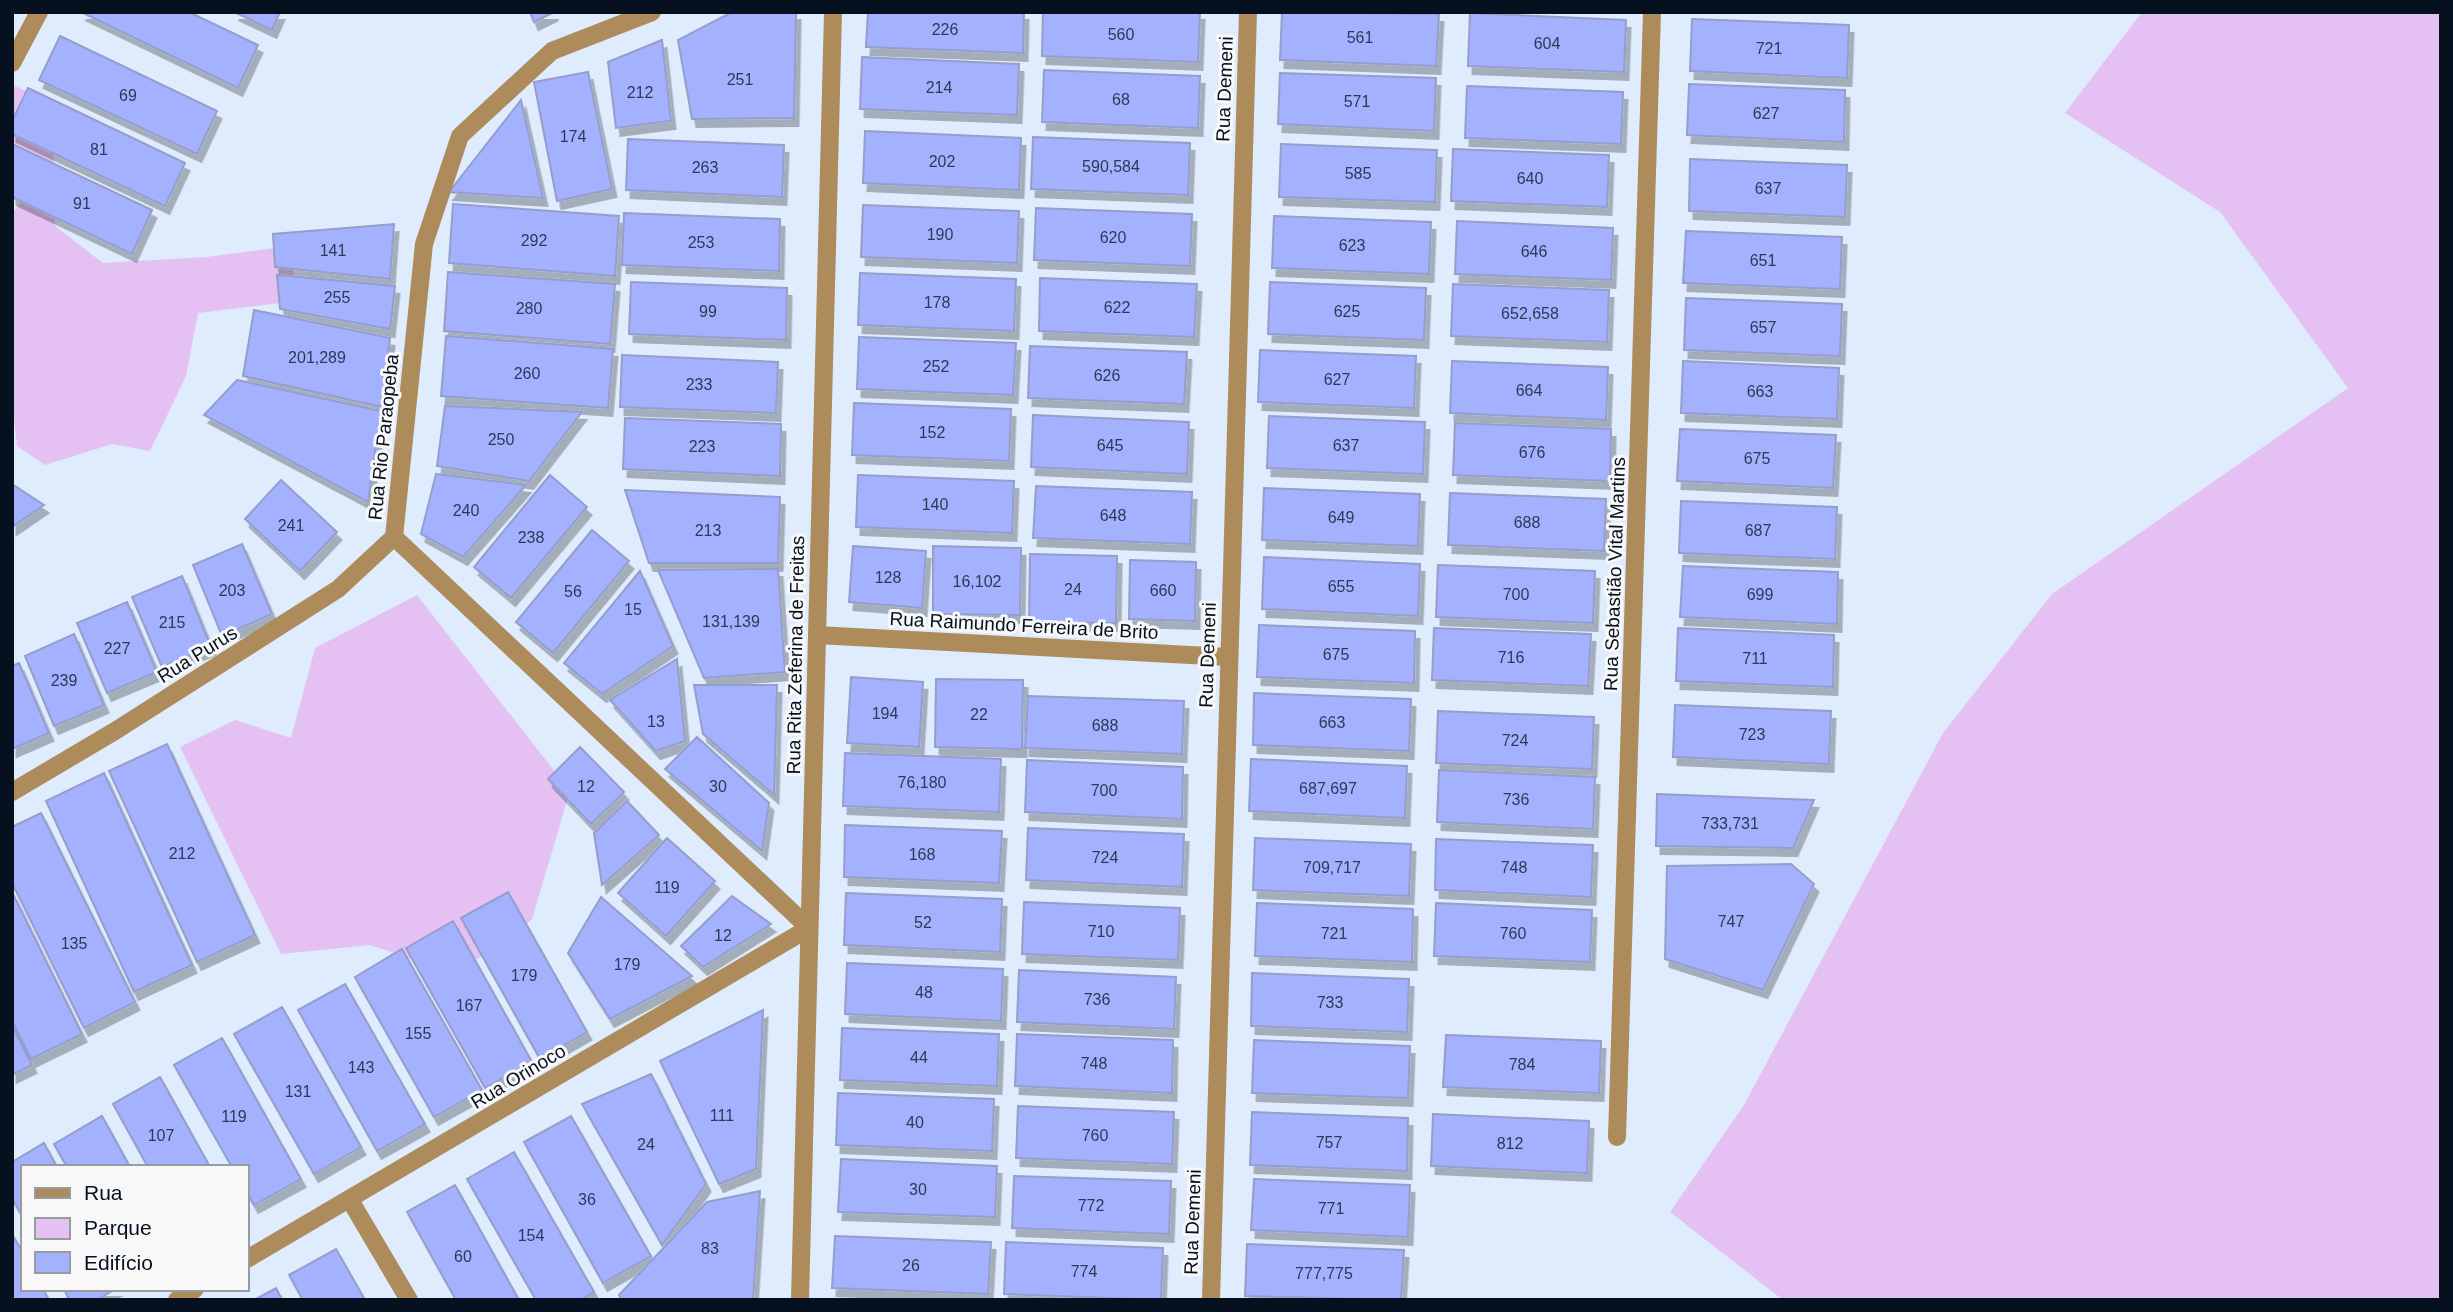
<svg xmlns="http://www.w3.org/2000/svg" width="2453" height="1312" font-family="Arial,sans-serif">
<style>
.green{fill:#e4c1f2}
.building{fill:#a4b1fe;stroke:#959ecb;stroke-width:2;filter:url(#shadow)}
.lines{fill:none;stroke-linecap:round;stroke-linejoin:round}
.street{stroke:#ad8b5b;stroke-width:18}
.labels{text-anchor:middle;stroke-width:6;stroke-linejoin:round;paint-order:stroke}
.number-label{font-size:16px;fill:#2e3957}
.street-label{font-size:19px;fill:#06111f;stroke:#f8f8f8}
</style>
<defs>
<filter id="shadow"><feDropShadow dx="4.5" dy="8" stdDeviation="0" flood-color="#0004"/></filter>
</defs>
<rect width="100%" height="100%" fill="#dfecfd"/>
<!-- green -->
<path class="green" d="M2142 12H2441V1300H1783L1670 1212 1744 1105 1943 733 2052 594 2348 388 2220 212 2065 113Z
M15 86 52 103 55 226 103 263 206 257 283 247 305 300 198 313 186 376 150 451 112 444 45 465 17 446 12 399V214L25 197 12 177V96Z
M417 595 570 791 532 919 502 946 451 972 370 945 281 954 180 747 235 720 291 738 315 648Z"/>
<!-- building -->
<path class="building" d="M81 12H189L258 45 238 88Z
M234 12H280L272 30Z
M530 12H554L534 22Z
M732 12H796L794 118 692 119 678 40Z
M868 12H1024L1023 53 866 47Z
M1043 12H1200L1198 62 1042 56Z
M1282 12 1439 14 1436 66 1280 60Z
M1470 13 1626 20 1624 72 1468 66Z
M1692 19 1849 25 1847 78 1690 71Z
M60 36 217 111 197 154 39 80Z
M662 40 671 121 616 128 608 62Z
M862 57 1019 64 1017 115 860 109Z
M1044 70 1200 76 1198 128 1042 122Z
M588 72 612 189 557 201 534 82Z
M1280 73 1436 78 1434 131 1278 124Z
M1689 84 1845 90 1844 142 1687 135Z
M1467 86 1623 92 1621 144 1465 138Z
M28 88 185 163 165 206 12 134V121Z
M521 100 543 198 449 192Z
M865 131 1021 138 1019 190 863 183Z
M1033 137 1190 143 1188 195 1031 189Z
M628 139 784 145 782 197 626 190Z
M12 144 152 210 132 254 12 197Z
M1281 144 1437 150 1435 202 1279 197Z
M1453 149 1609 155 1607 207 1451 201Z
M1690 159 1847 165 1845 217 1689 211Z
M453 204 619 216 615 276 449 263Z
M863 205 1019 211 1017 263 861 257Z
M1036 208 1192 214 1190 266 1034 260Z
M624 213 780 219 779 271 622 265Z
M1274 216 1431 222 1429 274 1272 268Z
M1457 221 1613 228 1611 280 1455 274Z
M394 224 390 279 275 267 273 234Z
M1686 231 1842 237 1840 289 1683 283Z
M448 272 615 284 610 344 444 331Z
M860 273 1016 279 1014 331 858 325Z
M277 275 395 286 390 329 280 309Z
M1040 278 1197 284 1194 337 1039 331Z
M631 282 787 288 786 340 629 334Z
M1270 282 1426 288 1424 340 1268 334Z
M1453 284 1609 290 1607 342 1451 336Z
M1686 298 1842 304 1840 356 1684 350Z
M254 310 390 338 382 407 243 376Z
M446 336 613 349 608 408 441 396Z
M859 337 1016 343 1013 395 857 389Z
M1030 346 1187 352 1184 404 1028 398Z
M1260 350 1416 356 1414 408 1258 402Z
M622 355 778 362 776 413 620 407Z
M1452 361 1608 367 1606 420 1450 413Z
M1683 361 1839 368 1837 419 1681 413Z
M237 380 381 411 368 502 204 415Z
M854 403 1011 409 1009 461 852 455Z
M445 406 582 412 529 481 437 466Z
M1033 415 1189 422 1187 474 1031 467Z
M1269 416 1425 422 1423 474 1267 468Z
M625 418 781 424 780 476 623 469Z
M1455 423 1611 429 1610 481 1453 475Z
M1680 429 1836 435 1833 488 1677 481Z
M436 474 526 485 463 557 421 534Z
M550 475 587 507 511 598 474 567Z
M858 475 1014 481 1012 533 856 527Z
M281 480 337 532 300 571 245 519Z
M12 484 44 505 12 527Z
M1036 486 1192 492 1190 544 1033 538Z
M1264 488 1420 494 1418 546 1262 540Z
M625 490 780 497 778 563H649Z
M1450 493 1606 499 1604 551 1448 545Z
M1681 501 1837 507 1835 559 1679 553Z
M592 530 629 561 553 653 516 622Z
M242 544 272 614 222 636 193 565Z
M853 546 926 551 922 608 849 602Z
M933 546 1021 548 1020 615 933 614Z
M1030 554 1117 556 1116 623 1029 622Z
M1264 557 1420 564 1418 616 1262 609Z
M1130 560 1196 562 1195 621 1129 619Z
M1438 565 1595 571 1593 623 1436 617Z
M1683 566 1838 572 1837 624 1680 617Z
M778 569 785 672 704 678 658 570Z
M640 571 673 646 602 694 564 663Z
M182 576 211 647 162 667 132 597Z
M127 602 157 672 107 693 77 623Z
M1259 625 1415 631 1414 683 1257 677Z
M1434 628 1591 634 1588 686 1432 680Z
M1678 628 1834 635 1833 687 1676 681Z
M74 634 104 705 54 726 25 656Z
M677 659 685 741 656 751 610 700Z
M19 663 49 733 12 749V666Z
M851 677 923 682 919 747 847 743Z
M936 679 1023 680 1022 749 935 747Z
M694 685H777L774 795 703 734Z
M1254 693 1411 699 1409 751 1253 745Z
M1028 696 1184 701 1182 754 1025 748Z
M1675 705 1831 711 1829 764 1673 757Z
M1438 711 1594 717 1592 769 1436 763Z
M697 737 769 803 762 851 665 769Z
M167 744 255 935 197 962 109 771Z
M580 747 624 792 591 824 548 779Z
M845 753 1001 759 999 812 843 806Z
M1251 759 1407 766 1405 818 1249 811Z
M1027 760 1183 767 1182 819 1025 812Z
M1439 770 1595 777 1593 829 1437 822Z
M104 773 192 965 134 992 46 801Z
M1657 794 1814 800 1793 848 1656 846Z
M627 801 659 835 602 885 594 833Z
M41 813 135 1002 84 1028 12 883V827Z
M845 825 1002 831 999 883 844 877Z
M1028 828 1184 834 1182 887 1026 880Z
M667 838 715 881 666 936 618 893Z
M1255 838 1411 844 1409 896 1253 890Z
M1436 839 1593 845 1591 897 1435 890Z
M1791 864 1814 884 1763 990 1665 959 1667 866Z
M12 892 82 1034 31 1059 12 1021Z
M508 892 587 1032 540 1059 461 918Z
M846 893 1002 899 1000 952 844 945Z
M732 896 771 924 703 967 681 946Z
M601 897 692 976 610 1019 568 953Z
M1024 902 1180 908 1178 960 1022 954Z
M1257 903 1413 909 1412 962 1255 956Z
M1436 903 1592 910 1590 962 1434 956Z
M453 921 532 1062 485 1088 406 948Z
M402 949 482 1090 434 1117 355 977Z
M847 963 1003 969 1001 1021 845 1014Z
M1019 970 1176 977 1174 1029 1017 1022Z
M1252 973 1409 979 1407 1032 1251 1026Z
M345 984 425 1124 377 1151 298 1010Z
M282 1007 361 1147 314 1174 234 1034Z
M763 1010 756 1169 719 1184 660 1061Z
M12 1025 32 1065 12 1075Z
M842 1028 999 1034 997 1086 840 1080Z
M1017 1034 1173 1040 1172 1093 1015 1086Z
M1446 1035 1601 1041 1599 1093 1443 1087Z
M222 1038 301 1179 254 1205 247 1193V1167H232L174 1065Z
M1254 1040 1410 1046 1408 1098 1252 1093Z
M651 1074 706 1184 662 1245 582 1104Z
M160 1077 210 1167H148L113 1104Z
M838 1093 994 1099 992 1151 836 1145Z
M1018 1106 1174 1112 1172 1164 1016 1158Z
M1252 1112 1408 1118 1407 1171 1250 1165Z
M1433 1114 1589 1121 1587 1173 1431 1166Z
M102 1116 130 1167H67L54 1144Z
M571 1116 651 1256 603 1283 524 1142Z
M44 1143 57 1167H23V1217L12 1199V1162Z
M514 1152 594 1292 581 1300H536L467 1179Z
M841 1159 997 1166 995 1217 838 1212Z
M1014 1176 1171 1181 1169 1234 1012 1228Z
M1254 1179 1410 1185 1408 1237 1251 1230Z
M455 1185 519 1300H456L407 1212Z
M760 1191 753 1300H622L619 1295 707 1202Z
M12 1234 23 1253V1289H43L49 1300H12Z
M835 1236 991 1242 988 1294 832 1288Z
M1006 1242 1163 1248 1161 1300 1004 1294Z
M1247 1244 1404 1250 1401 1300 1245 1296Z
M336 1249 365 1300H303L289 1275Z
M276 1288 282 1300H254Z
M64 1289H115L97 1300H69Z"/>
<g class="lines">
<!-- street -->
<path class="street" d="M12 63 39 12
M817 635 1228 657
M12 792 115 731 338 589 394 537
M1617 1137 1652 12
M350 1200 409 1300
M247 1259 809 928 394 537 424 244 460 136 552 51 652 12
M177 1300 195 1289
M800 1300 833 12
M1211 1300 1248 12"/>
</g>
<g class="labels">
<!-- number labels -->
<g class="number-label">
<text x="945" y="35">226</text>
<text x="1121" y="40">560</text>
<text x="1360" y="43">561</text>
<text x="1547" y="49">604</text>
<text x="1769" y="54">721</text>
<text x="740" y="85">251</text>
<text x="939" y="93">214</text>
<text x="640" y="98">212</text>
<text x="128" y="101">69</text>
<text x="1121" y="105">68</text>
<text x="1357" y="107">571</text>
<text x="1766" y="119">627</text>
<text x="573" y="142">174</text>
<text x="99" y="155">81</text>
<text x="942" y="167">202</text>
<text x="1111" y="172">590,584</text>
<text x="705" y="173">263</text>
<text x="1358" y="179">585</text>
<text x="1530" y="184">640</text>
<text x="1768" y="194">637</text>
<text x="82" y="209">91</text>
<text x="940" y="240">190</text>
<text x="1113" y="243">620</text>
<text x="534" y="246">292</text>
<text x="701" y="248">253</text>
<text x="1352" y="251">623</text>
<text x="333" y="256">141</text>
<text x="1534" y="257">646</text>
<text x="1763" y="266">651</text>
<text x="337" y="303">255</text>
<text x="937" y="308">178</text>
<text x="1117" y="313">622</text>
<text x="529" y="314">280</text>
<text x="708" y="317">99</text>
<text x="1347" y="317">625</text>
<text x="1530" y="319">652,658</text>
<text x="1763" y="333">657</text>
<text x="317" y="363">201,289</text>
<text x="936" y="372">252</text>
<text x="527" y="379">260</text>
<text x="1107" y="381">626</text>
<text x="1337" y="385">627</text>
<text x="699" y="390">233</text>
<text x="1529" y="396">664</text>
<text x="1760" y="397">663</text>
<text x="932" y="438">152</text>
<text x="501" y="445">250</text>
<text x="1110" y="451">645</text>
<text x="1346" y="451">637</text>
<text x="702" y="452">223</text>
<text x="1532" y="458">676</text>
<text x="1757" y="464">675</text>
<text x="935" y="510">140</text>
<text x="466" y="516">240</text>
<text x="1113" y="521">648</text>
<text x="1341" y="523">649</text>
<text x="1527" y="528">688</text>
<text x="291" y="531">241</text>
<text x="708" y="536">213</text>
<text x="1758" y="536">687</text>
<text x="531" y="543">238</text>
<text x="888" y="583">128</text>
<text x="977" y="587">16,102</text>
<text x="1341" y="592">655</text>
<text x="1073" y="595">24</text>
<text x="232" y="596">203</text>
<text x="1163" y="596">660</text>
<text x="573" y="597">56</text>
<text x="1516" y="600">700</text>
<text x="1760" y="600">699</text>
<text x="633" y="615">15</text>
<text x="731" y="627">131,139</text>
<text x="172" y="628">215</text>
<text x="117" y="654">227</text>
<text x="1336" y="660">675</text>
<text x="1511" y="663">716</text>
<text x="1755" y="664">711</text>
<text x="64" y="686">239</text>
<text x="885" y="719">194</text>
<text x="979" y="720">22</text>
<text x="656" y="727">13</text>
<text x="1332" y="728">663</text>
<text x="1105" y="731">688</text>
<text x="1752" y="740">723</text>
<text x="1515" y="746">724</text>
<text x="922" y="788">76,180</text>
<text x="586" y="792">12</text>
<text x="718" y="792">30</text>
<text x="1328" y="794">687,697</text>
<text x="1104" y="796">700</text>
<text x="1516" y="805">736</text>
<text x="1730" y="829">733,731</text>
<text x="182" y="859">212</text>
<text x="922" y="860">168</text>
<text x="1105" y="863">724</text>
<text x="1332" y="873">709,717</text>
<text x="1514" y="873">748</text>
<text x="667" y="893">119</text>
<text x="1731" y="927">747</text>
<text x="923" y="928">52</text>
<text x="1101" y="937">710</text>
<text x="1334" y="939">721</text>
<text x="1513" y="939">760</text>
<text x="723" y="941">12</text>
<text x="74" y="949">135</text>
<text x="627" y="970">179</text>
<text x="524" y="981">179</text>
<text x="924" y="998">48</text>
<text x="1097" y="1005">736</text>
<text x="1330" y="1008">733</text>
<text x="469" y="1011">167</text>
<text x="418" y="1039">155</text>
<text x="919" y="1063">44</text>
<text x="1094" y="1069">748</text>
<text x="1522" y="1070">784</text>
<text x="361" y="1073">143</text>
<text x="298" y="1097">131</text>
<text x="722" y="1121">111</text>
<text x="234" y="1122">119</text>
<text x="915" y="1128">40</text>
<text x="161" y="1141">107</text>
<text x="1095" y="1141">760</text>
<text x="1329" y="1148">757</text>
<text x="1510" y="1149">812</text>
<text x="646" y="1150">24</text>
<text x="918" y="1195">30</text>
<text x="587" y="1205">36</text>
<text x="1091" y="1211">772</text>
<text x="1331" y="1214">771</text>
<text x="531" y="1241">154</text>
<text x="710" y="1254">83</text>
<text x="463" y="1262">60</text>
<text x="911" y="1271">26</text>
<text x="1084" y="1277">774</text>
<text x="1324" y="1279">777,775</text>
</g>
<!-- street labels -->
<g class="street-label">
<text transform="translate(1224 89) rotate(-88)" y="7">Rua Demeni</text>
<text transform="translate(383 437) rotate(-84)" y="7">Rua Rio Paraopeba</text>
<text transform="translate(1614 574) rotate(-88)" y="7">Rua Sebastião Vital Martins</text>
<text transform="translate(1024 625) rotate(3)" y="7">Rua Raimundo Ferreira de Brito</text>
<text transform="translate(197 654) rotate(-32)" y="7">Rua Purus</text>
<text transform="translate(795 655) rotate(-89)" y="7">Rua Rita Zeferina de Freitas</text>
<text transform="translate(1207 655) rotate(-88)" y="7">Rua Demeni</text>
<text transform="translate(518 1076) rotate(-31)" y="7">Rua Orinoco</text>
<text transform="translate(1192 1222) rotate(-88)" y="7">Rua Demeni</text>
</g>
</g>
<!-- border -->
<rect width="2453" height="1312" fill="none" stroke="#06111f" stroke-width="28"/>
<!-- legend -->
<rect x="21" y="1165" width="228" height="126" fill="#f8f8f8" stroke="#979ca1" stroke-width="2"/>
<rect x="35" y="1188" width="35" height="10" fill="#ad8b5b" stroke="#979ca1" stroke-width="2"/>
<text x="84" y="1200" font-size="21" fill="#06111f">Rua</text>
<rect x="35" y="1218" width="35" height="21" fill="#e4c1f2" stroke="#979ca1" stroke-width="2"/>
<text x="84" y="1235" font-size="21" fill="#06111f">Parque</text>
<rect x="35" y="1252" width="35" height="21" fill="#a4b1fe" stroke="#979ca1" stroke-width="2"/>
<text x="84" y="1270" font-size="21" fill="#06111f">Edifício</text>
</svg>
